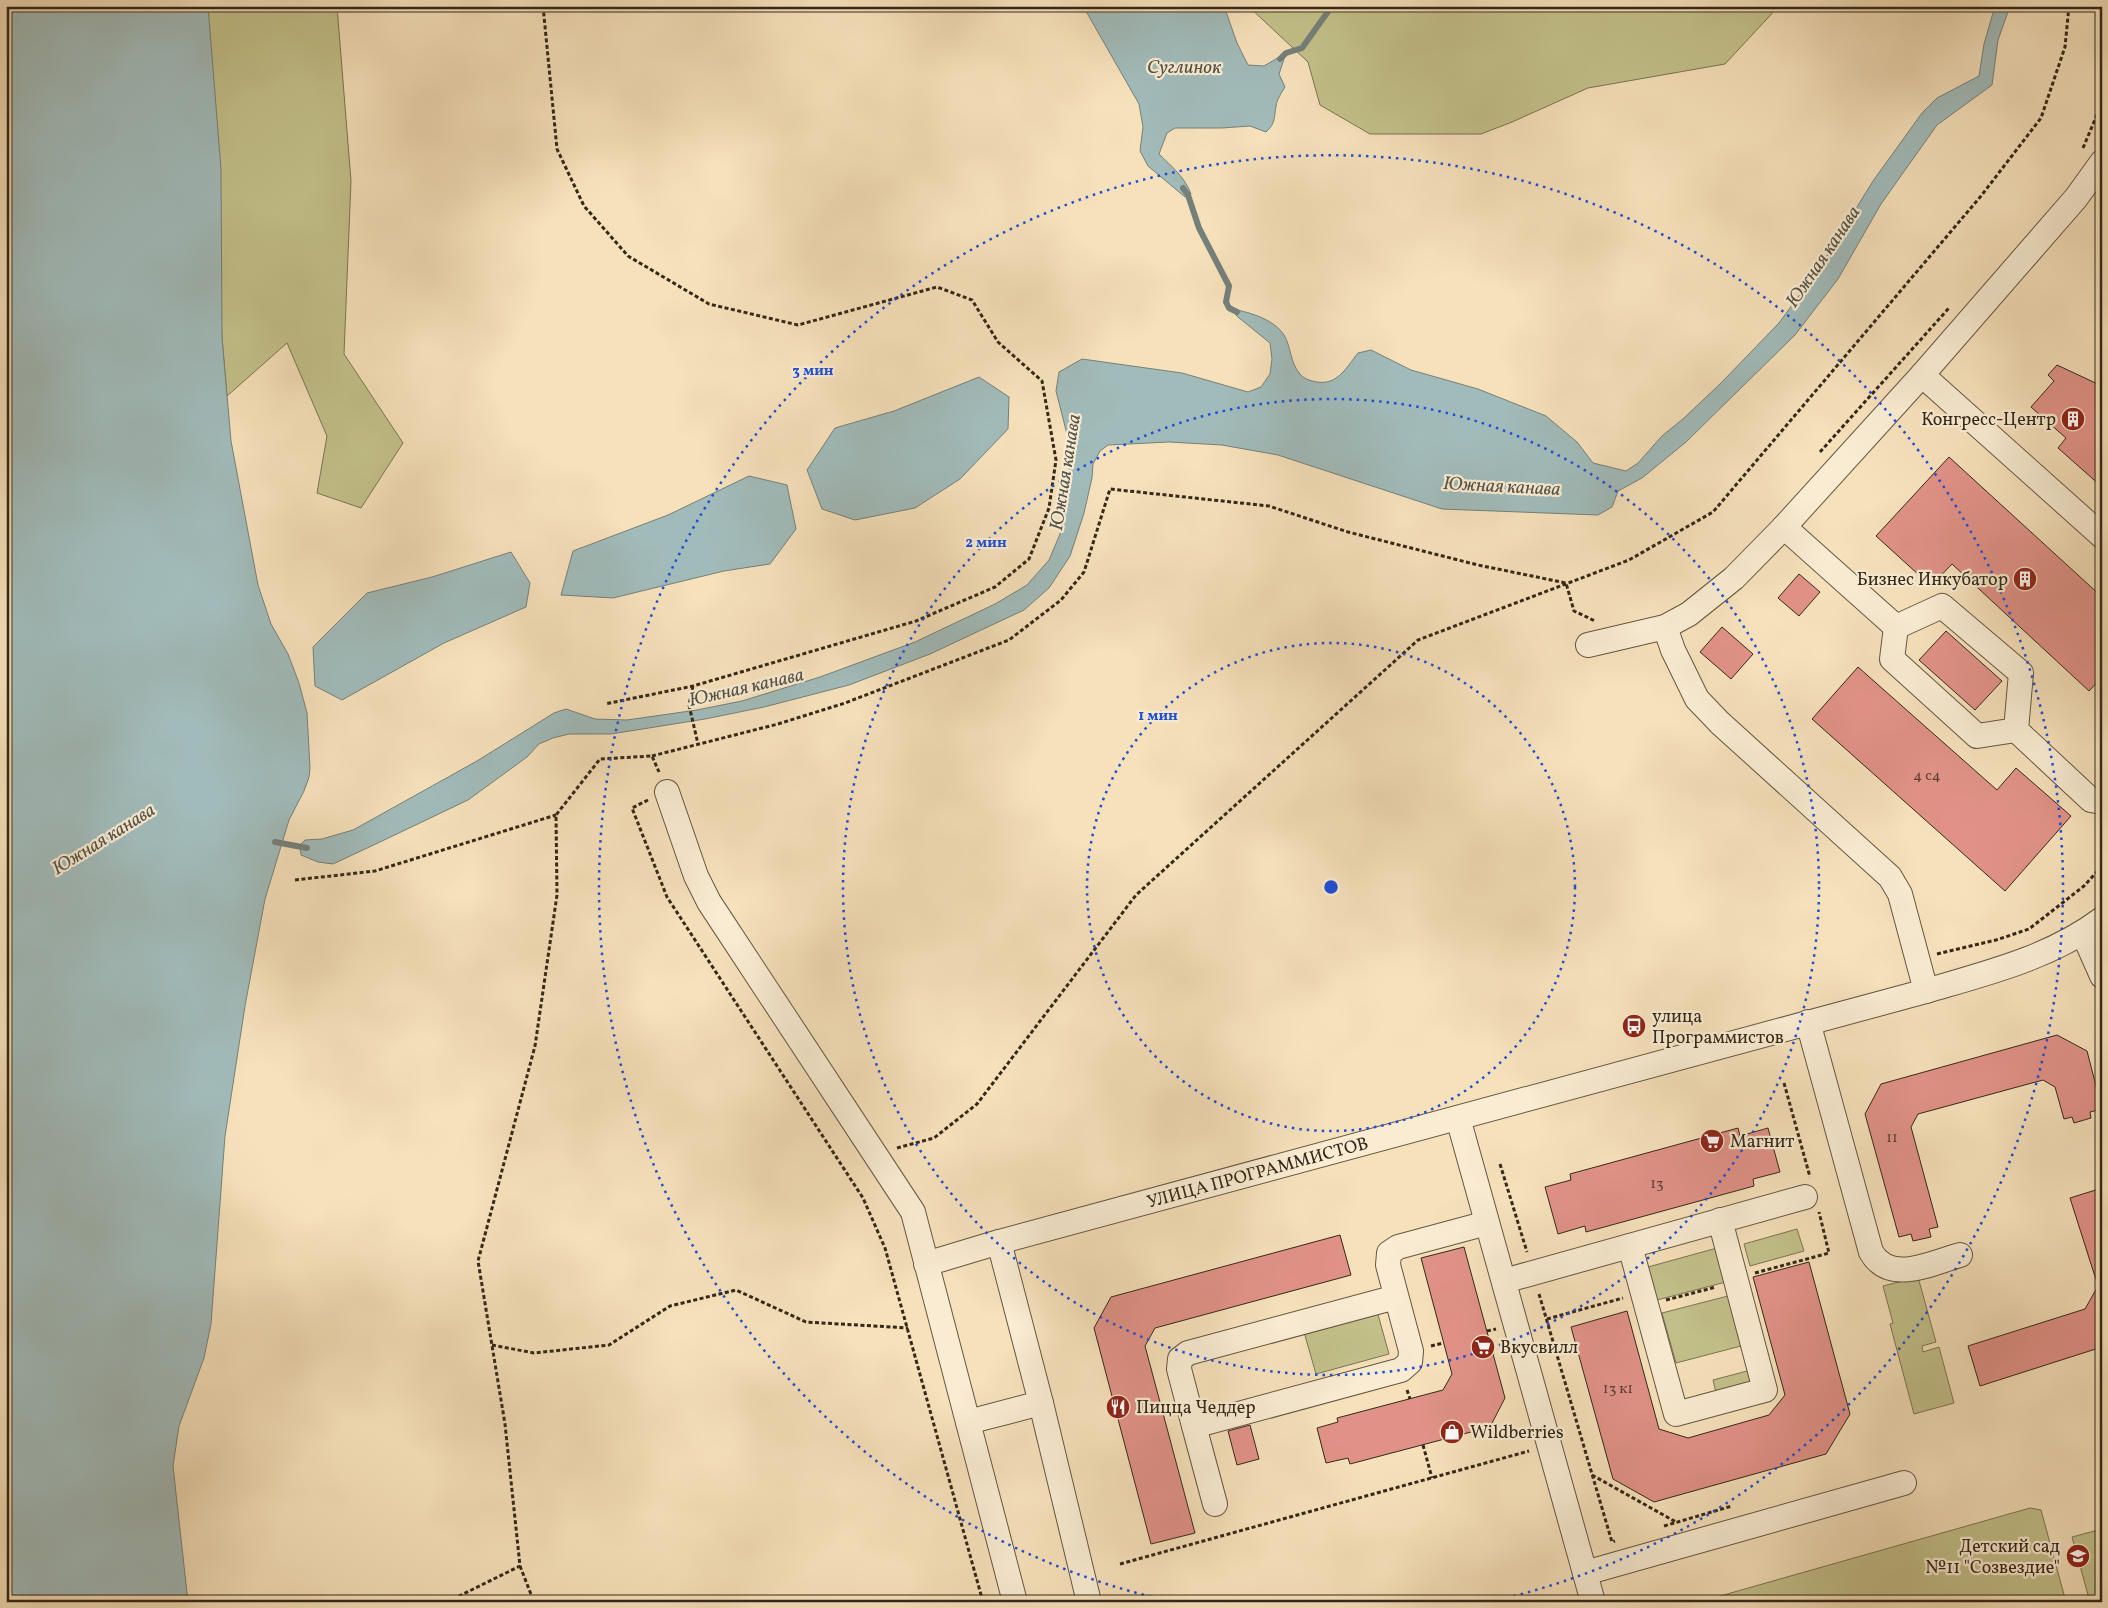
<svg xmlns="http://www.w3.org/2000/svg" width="2108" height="1608" font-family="Vollkorn,serif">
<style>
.green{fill:#c3c18b;stroke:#7b7452}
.water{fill:#a1bbba;stroke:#75807a}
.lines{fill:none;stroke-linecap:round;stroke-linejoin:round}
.stream{stroke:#75807a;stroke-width:6}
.building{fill:#e19288;stroke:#332819}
.minor-casing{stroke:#645642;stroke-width:26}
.path{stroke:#332819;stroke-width:3;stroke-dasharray:4 2.5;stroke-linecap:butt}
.minor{stroke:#f9ecd3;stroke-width:24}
.ring{fill:none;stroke:#1d4ed8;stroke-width:2.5;stroke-dasharray:2.5 5}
.labels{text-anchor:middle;stroke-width:4.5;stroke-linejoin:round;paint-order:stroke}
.number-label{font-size:15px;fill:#5e4235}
.poi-label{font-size:18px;fill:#332819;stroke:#f9ecd3;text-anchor:start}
.street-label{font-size:18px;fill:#332819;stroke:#f9ecd3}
.water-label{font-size:19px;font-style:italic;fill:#545449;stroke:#f9ecd3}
.centre{fill:#1d4ed8;stroke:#f9ecd3;stroke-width:2.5}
.ring-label{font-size:15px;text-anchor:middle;font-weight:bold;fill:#1d4ed8;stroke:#f9ecd3;stroke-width:4.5;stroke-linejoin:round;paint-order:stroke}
</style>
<rect width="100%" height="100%" fill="#f6e1bb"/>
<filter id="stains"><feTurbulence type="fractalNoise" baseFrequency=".004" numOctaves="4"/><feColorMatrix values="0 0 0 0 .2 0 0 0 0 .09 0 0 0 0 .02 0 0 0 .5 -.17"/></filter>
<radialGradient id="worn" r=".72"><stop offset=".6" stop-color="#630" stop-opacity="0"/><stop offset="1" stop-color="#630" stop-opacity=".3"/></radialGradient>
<!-- green -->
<path class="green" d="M208 6H337L351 181 344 354 403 443 361 508 317 493 327 436 287 343 227 396 222 338Z
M1248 6H1779L1725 64 1588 88 1512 122 1481 134H1370L1320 105 1308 62Z
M1797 1229 1804 1251 1750 1266 1744 1244Z
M1717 1248 1726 1282 1657 1300 1648 1267Z
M1918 1277 1936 1342 1922 1346 1923 1352 1939 1347 1954 1403 1914 1414 1890 1324 1893 1323 1883 1286Z
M1728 1296 1741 1346 1676 1363 1662 1313Z
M1377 1311 1389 1354 1316 1374 1304 1332Z
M1751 1370 1755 1383 1716 1393 1713 1380Z
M2030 1508 2041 1510 2066 1602H1699Z
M2102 1529V1602H2090L2072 1537Z"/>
<!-- water -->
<path class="water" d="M6 6H208L221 169 222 338 231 441 258 585 271 624 288 654 299 683 307 713 310 768 309 777 304 791 289 820 265 899 245 1006 225 1136 211 1324 204 1358 179 1426 173 1466 188 1602H6Z
M1083 6H1224L1237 43 1248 65 1264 66 1286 53 1279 74 1285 87C1282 92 1277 99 1276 106 1274 117 1276 123 1266 132L1250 126 1222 128H1175L1167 133 1159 154C1171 166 1185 177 1191 194L1185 197 1148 166 1140 151 1143 127 1139 104Z
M1995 6H2010L1998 40 1992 85 1937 125 1881 204 1838 279 1795 335 1686 442 1642 478 1618 491 1612 507 1598 515 1442 509 1278 455 1222 445 1169 442 1108 445 1100 451 1093 464 1092 478 1084 513 1070 556 1049 588 1024 610 930 654 849 685 764 707 705 719 611 734H569L553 738 539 744 527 757 468 800 380 842 333 864 318 862 301 855 300 845 305 840 322 839 353 830 477 761 554 713 566 709 595 719 627 720 697 710 742 701 820 677 915 642 995 604 1027 585 1049 560 1060 534 1069 480 1070 446 1056 391 1059 372 1082 359 1182 373 1248 392 1261 387 1270 374 1272 359 1270 343 1238 317 1229 308C1247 312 1273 318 1284 335 1291 346 1290 363 1300 374 1304 379 1311 381 1317 382 1338 385 1346 368 1358 353L1371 350 1411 370 1478 389 1546 416 1577 442 1593 463 1626 471 1638 463 1662 436 1684 418 1721 383 1779 323 1820 267 1873 181 1922 113 1937 98 1979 76 1984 44Z
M979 377 1009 397 1008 429 960 479 915 508 855 520 822 509 807 470 835 428 894 411Z
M749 476 787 485 796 529 770 564 724 571 613 598 561 595 573 551 668 515Z
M511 552 530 583 526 607 444 643 342 700 315 686 313 647 367 593 432 577Z"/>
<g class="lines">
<!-- stream -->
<path class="stream" d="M1280 59 1286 53 1302 48 1332 6
M1183 188 1188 195 1199 228 1229 286 1226 302 1229 308 1237 312
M275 842 307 848"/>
</g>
<!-- building -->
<path class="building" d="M2057 365 2102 386V487L2058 448 2066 438 2031 407 2054 381 2048 375Z
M1949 457 2102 597V677L2089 691 1952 564 1931 586 1876 536Z
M1799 574 1820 592 1799 616 1778 598Z
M1722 627 1753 654 1731 679 1700 652Z
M1946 631 2002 681 1975 710 1919 660Z
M1858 667 1997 790 2016 768 2071 816 2005 891 1812 719Z
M2057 1035 2087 1051 2102 1109 2090 1112 2091 1118 2074 1123 2072 1117 2064 1119 2055 1087 2043 1080 1918 1114 1911 1127 1938 1227 1929 1229 1931 1237 1913 1241 1911 1234 1899 1237 1865 1114 1881 1084Z
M1738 1128 1740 1136 1768 1128 1780 1172 1753 1179 1754 1186 1586 1232 1585 1226 1558 1234 1545 1187 1571 1180 1570 1174Z
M2102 1188V1347L1980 1386 1968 1346 2085 1309 2098 1286 2070 1198Z
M1340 1235 1351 1275 1155 1328 1145 1346 1195 1533 1151 1544 1094 1328 1111 1297Z
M1464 1247 1505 1398 1490 1427 1350 1464 1348 1458 1326 1463 1317 1428 1338 1422 1337 1418 1443 1390 1452 1374 1421 1258Z
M1809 1262 1850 1414 1826 1454 1654 1502 1613 1479 1571 1327 1627 1311 1659 1429 1688 1438 1769 1415 1785 1395 1753 1277Z
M1250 1425 1259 1459 1237 1465 1228 1431Z"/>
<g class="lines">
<!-- minor casing -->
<g class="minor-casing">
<g id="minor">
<path d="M1922 375 2102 536"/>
<path d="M1784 527 1896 627 1942 606 2021 673 2016 730 2091 800 2102 802"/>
<path d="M1665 627 1673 650 1697 699 1720 723 1890 877 1900 894 1926 991"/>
<path d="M1896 627 1892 659 1977 736 2016 730"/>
<path d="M1588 645 1665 627 1689 614 1734 578 1784 527 1922 375 2076 198 2102 162"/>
<path d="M667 792 696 876 709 902 913 1212 1015 1602"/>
<path d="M2083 933 2102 976"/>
<path d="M1808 1022 1871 1252C1890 1285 1931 1263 1960 1255"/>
<path d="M1458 1118 1593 1602"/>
<path d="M999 1242 1041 1403 1089 1602"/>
<path d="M1630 1246 1676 1414 1765 1390 1720 1220"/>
<path id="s1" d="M926 1264 999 1242 1926 991C1987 973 2050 958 2102 919"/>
<path d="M1504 1281 1805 1197"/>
<path d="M1396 1297 1188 1353 1180 1359 1179 1369 1194 1426 1401 1370 1410 1362 1411 1351 1388 1265 1389 1253 1398 1247 1487 1223"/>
<path d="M968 1422 1041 1403"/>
<path d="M1194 1426 1215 1504"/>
<path d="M1585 1573 1904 1483"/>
</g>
</g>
<!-- path -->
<path class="path" d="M543 6 557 149 584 206 628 256 709 304 798 325 937 287 972 300 998 342 1042 381 1056 460 1049 508 1029 559 995 587 916 621 693 686 605 704
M2083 148 2102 103
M1820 452 1949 308
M693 686 689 705 698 744
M652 756 778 724 845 703 1009 640 1061 600 1084 572 1110 489 1269 506 1348 532 1478 565 1566 583 1574 611 1595 621
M648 800 632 808 667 897 863 1198 885 1248 983 1602
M295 880 375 871 556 815
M1937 954 1996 940 2029 929 2084 886 2102 866
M1784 1083 1810 1177
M897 1148 934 1138 977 1104 1136 895 1418 640 1629 560 1713 512 1981 196 2041 118 2065 47 2069 6
M1500 1164 1527 1252
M1755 1273 1829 1253 1819 1212
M1539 1294 1612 1542 1615 1541
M1666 1300 1716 1287
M1547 1319 1623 1298
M1487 1331 1496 1329
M492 1345 534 1353 609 1345 670 1306 736 1290 806 1322 908 1328
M1431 1346 1443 1343
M1407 1390 1410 1399
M1423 1445 1432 1478
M1592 1475 1676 1522
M1664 1526 1732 1506
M1120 1564 1529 1451
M520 1566 534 1602
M447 1602 520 1566 505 1424 478 1261 535 1046 557 895 556 815 600 759 652 756 659 772"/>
<!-- minor -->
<use href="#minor" class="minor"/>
</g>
<!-- distance rings -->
<g class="ring">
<circle cx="1331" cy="887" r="244"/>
<circle cx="1331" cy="887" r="488"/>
<path d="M1173 1602A732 732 0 1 1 1489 1602"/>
</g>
<!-- icons -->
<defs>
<g id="building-disc" transform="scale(1.25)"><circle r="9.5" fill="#8f2418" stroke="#f9ecd3"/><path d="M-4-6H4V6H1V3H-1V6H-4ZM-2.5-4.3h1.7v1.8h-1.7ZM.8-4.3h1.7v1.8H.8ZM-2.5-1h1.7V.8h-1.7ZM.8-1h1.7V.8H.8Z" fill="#fff"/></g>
<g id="bus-disc" transform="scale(1.25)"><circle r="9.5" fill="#8f2418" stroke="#f9ecd3"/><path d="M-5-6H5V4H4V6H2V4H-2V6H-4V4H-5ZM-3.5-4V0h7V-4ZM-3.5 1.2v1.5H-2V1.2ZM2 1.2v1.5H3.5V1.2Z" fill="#fff"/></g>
<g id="supermarket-disc" transform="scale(1.25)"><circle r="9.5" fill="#8f2418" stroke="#f9ecd3"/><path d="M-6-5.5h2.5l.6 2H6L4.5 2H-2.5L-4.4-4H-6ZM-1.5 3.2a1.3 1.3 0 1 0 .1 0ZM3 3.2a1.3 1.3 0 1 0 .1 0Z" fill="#fff"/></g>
<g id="restaurant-disc" transform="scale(1.25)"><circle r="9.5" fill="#8f2418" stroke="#f9ecd3"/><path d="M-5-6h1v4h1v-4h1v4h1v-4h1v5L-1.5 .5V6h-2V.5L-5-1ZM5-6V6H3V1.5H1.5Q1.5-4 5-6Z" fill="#fff"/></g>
<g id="shop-disc" transform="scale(1.25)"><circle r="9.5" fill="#8f2418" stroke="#f9ecd3"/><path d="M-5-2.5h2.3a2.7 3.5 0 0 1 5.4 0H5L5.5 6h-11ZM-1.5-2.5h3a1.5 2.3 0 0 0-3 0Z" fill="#fff"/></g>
<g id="school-disc" transform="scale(1.25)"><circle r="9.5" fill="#8f2418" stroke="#f9ecd3"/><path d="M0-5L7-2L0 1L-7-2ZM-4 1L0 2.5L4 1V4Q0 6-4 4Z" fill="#fff"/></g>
</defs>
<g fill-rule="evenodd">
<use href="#building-disc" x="2073" y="419"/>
<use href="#building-disc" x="2025" y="579"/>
<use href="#bus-disc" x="1634" y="1026"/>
<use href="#supermarket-disc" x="1712" y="1141"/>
<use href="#supermarket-disc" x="1483" y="1347"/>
<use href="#restaurant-disc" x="1118" y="1407"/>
<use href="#shop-disc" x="1452" y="1432"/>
<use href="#school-disc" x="2078" y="1556"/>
</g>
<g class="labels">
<!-- number labels -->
<g class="number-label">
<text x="1927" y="780">4 с4</text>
<text x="1892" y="1142">11</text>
<text x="1657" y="1188">13</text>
<text x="1618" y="1393">13 к1</text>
</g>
<!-- poi labels -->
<g class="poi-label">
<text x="2056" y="425" text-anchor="end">Конгресс-Центр</text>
<text x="2008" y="585" text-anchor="end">Бизнес Инкубатор</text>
<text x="1652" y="1022">улица<tspan x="1652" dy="21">Программистов</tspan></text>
<text x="1730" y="1147">Магнит</text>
<text x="1500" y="1353">Вкусвилл</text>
<text x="1136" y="1413">Пицца Чеддер</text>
<text x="1470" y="1438">Wildberries</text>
<text x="2060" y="1552" text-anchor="end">Детский сад<tspan x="2060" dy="21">№11 "Созвездие"</tspan></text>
</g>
<!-- street labels -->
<g class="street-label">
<text dy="6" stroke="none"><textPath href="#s1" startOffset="344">УЛИЦА ПРОГРАММИСТОВ</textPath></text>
</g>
<!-- water labels -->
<g class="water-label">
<text x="1184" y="73">Суглинок</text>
<text transform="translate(1822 256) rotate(-56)" y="7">Южная канава</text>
<text transform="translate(1064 472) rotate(-81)" y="7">Южная канава</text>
<text transform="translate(1502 485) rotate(3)" y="7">Южная канава</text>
<text transform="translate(746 686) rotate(-13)" y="7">Южная канава</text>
<text transform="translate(103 838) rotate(-32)" y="7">Южная канава</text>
</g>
</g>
<circle cx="1331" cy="887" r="8" class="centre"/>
<g class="ring-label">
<text x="813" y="375">3 мин</text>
<text x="986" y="547">2 мин</text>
<text x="1158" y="720">1 мин</text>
</g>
<!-- margin -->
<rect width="2108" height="1608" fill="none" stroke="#f6e1bb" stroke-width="25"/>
<rect x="8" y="8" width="2093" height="1593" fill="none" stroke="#332819" stroke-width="2.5"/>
<rect x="12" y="12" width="2083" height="1583" fill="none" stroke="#332819"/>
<rect width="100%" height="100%" filter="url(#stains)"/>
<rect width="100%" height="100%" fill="url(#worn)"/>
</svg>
